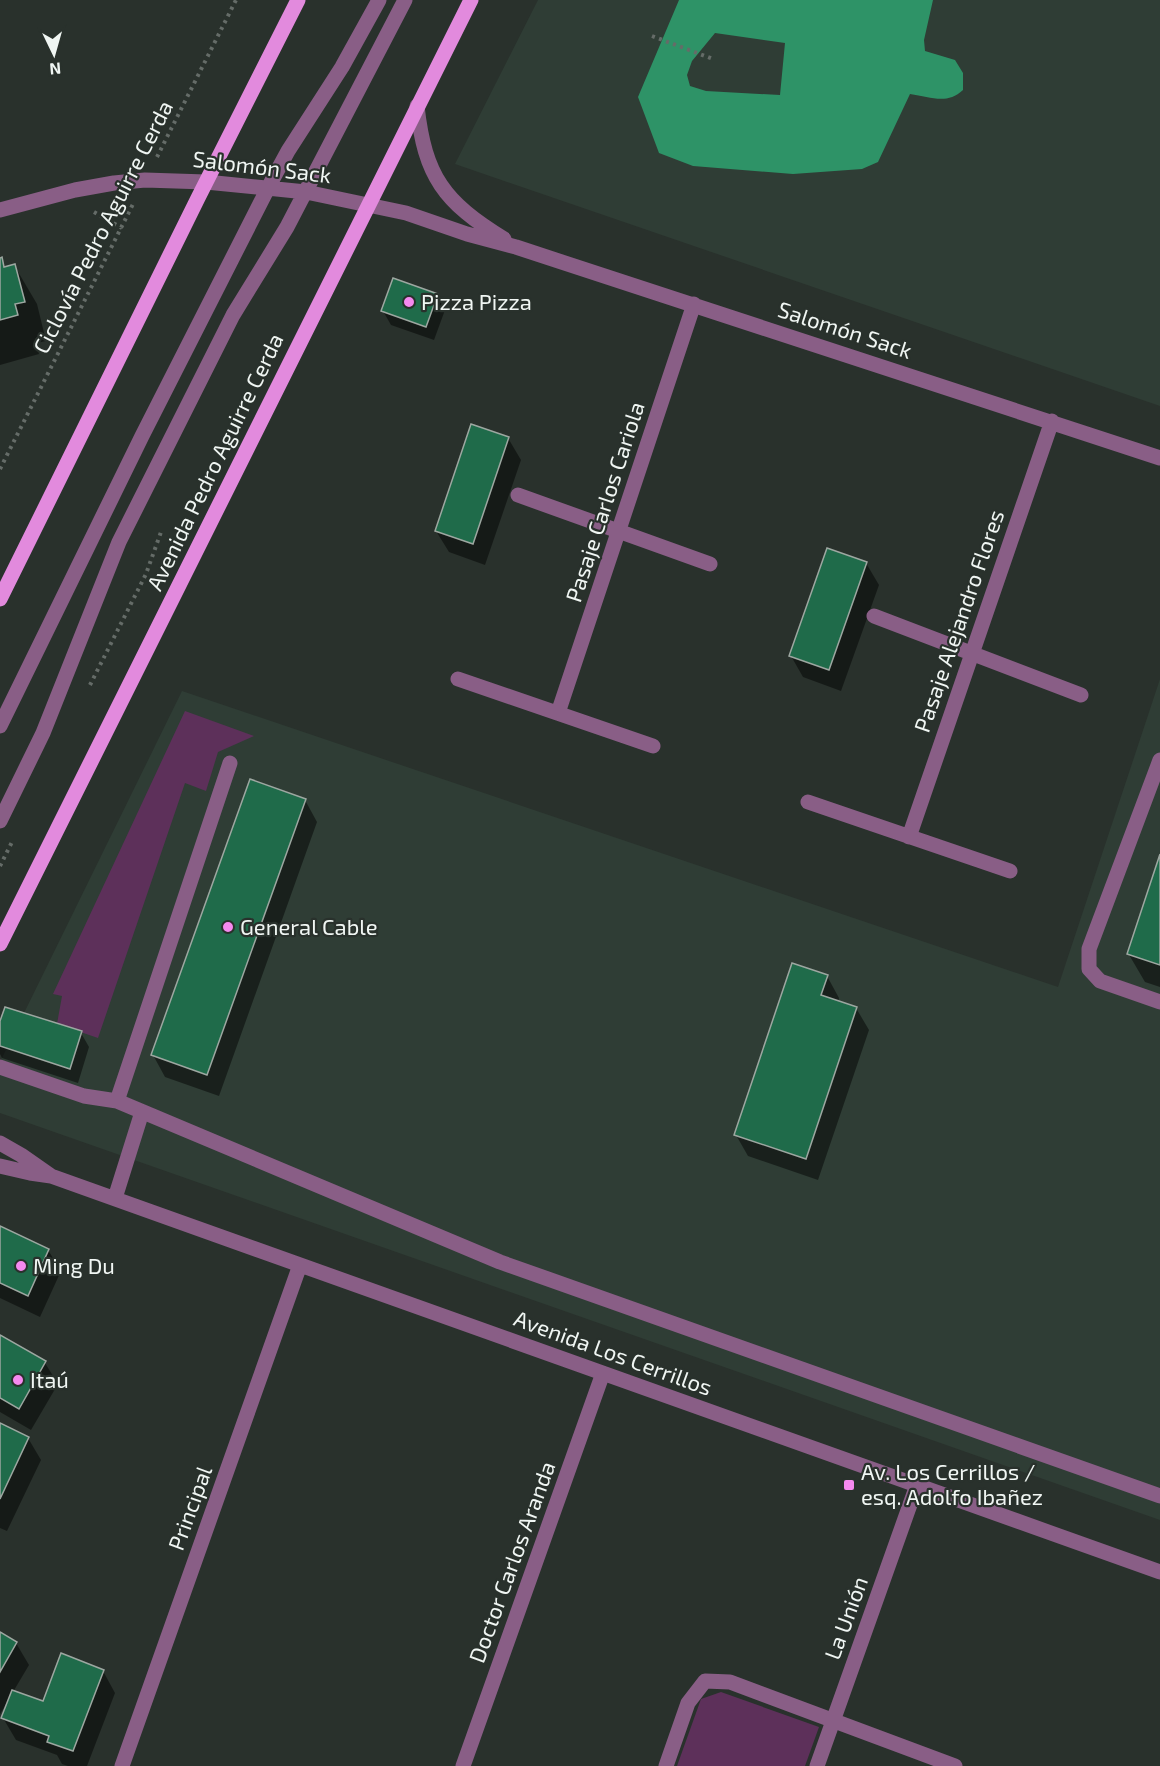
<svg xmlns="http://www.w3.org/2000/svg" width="1160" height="1766" font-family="'Exo 2',sans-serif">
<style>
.built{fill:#2f3d35}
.green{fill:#5d305a}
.water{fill:#2e9367;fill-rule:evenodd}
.shadow{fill:#0007}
.building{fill:#1f6b4a;stroke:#9da7a1;stroke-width:1.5}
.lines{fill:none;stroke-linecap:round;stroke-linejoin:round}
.path{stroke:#656c68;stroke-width:4;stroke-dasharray:3 4.5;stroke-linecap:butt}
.minor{stroke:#895e86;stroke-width:15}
.major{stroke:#e28add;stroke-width:15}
.poi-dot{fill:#f589ef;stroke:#29312c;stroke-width:2}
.labels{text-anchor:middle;stroke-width:4.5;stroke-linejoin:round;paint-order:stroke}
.street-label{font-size:22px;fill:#f0f6f3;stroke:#29312c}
.poi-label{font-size:22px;fill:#f0f6f3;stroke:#29312c;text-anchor:start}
</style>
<rect width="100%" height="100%" fill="#29312c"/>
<!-- built -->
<path class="built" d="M538 0H1160V406L455 164Z
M1160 679V1520L0 1113V1062L182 691 1058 987Z"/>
<!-- green -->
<path class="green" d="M185 711 254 736 218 752 206 791 185 783 98 1038 57 1024 62 996 53 994Z
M721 1692 819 1727 805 1766H677L701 1699Z"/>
<!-- water -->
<path class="water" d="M679 0H933L924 40 925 51 955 60 963 73V90C947 105 931 97 910 94L878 162 862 169 793 174 693 166 659 153 638 97ZM715 33 785 43 780 95 706 91 690 86 687 75 692 61Z"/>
<!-- shadow -->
<path class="shadow" d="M0 259 6 268 14 265 37 304 46 341 36 343 39 354 0 365Z
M437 295 445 310 434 340 391 325 383 311Z
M508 438 521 460 485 565 449 552 436 531Z
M866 563 879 585 841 691 803 677 791 656Z
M305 800 317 822 219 1096 165 1077 153 1055Z
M1160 858V987L1145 982 1128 953Z
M827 976 839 998 838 1002 856 1008 869 1030 818 1180 748 1156 736 1135Z
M0 1026 81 1033 89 1047 78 1083 2 1058 0 1054Z
M0 1227 48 1250 61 1271 40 1317 0 1298Z
M0 1337 45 1363 58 1384 31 1430 0 1412Z
M0 1425 28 1438 41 1460 7 1531 0 1528Z
M0 1634 16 1643 29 1665 13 1692 44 1703 103 1671 115 1693 87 1766H68L62 1764 57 1755 16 1740 3 1718 8 1701 0 1714Z"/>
<!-- building -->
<path class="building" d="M2 257 4 267 15 264 25 302 15 304 18 315 0 320V258Z
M393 278 438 294 426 327 381 311Z
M471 424 509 437 473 544 435 531Z
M827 548 867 562 829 670 789 656Z
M250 779 306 799 207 1075 151 1055Z
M1160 854V965L1127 954Z
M792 963 828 975 821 995 857 1007 806 1159 734 1135Z
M5 1007 82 1031 70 1069 0 1046V1021Z
M0 1226 49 1249 28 1296 0 1283Z
M0 1335 46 1361 19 1409 0 1398Z
M0 1423 29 1437 0 1499Z
M0 1632 17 1642 0 1672Z
M61 1653 104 1670 73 1751 47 1742 49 1736 1 1718 12 1690 43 1701Z"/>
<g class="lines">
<!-- path -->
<path class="path" d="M652 36 713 59
M157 157 236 0
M94 212 122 228
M0 469 133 204
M90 685 146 574 161 532
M0 866 12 842"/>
<!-- minor -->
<path class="minor" d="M417 106C425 177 444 202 504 239
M0 210 75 190 114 183 145 180 206 182 306 192 406 213 467 234 516 247 1160 458
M518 495 710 564
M874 616 1081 695
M458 679 653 746
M558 713 694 304
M0 726 142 436 269 186 288 151 342 67 379 0
M1160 760 1089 949V969L1100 981 1160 1002
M808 802 1010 871
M0 821 43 733 119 542 233 315 287 227 405 0
M909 837 1052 421
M0 1067 84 1096 117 1101 230 763
M117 1101 500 1262 1160 1496
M0 1143 21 1155 51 1176
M0 1166 30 1173 51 1176 1160 1572
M115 1198 142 1112
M122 1766 300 1265
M463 1766 603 1373
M666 1766 688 1703 705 1681 730 1682 955 1766
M817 1766 917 1485"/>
<!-- major -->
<path class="major" d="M0 599 198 198 298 0
M0 944 471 0"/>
</g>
<!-- markers -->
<g class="poi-dot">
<circle cx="409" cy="302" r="6"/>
<circle cx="228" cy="927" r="6"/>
<circle cx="21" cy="1266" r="6"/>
<circle cx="18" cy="1380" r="6"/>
<rect x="843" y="1479" width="12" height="12" rx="3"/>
</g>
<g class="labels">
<!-- street labels -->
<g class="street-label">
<text transform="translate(262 167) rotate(7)" y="8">Salomón Sack</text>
<text transform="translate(103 227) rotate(-63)" y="8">Ciclovía Pedro Aguirre Cerda</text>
<text transform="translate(845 330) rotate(18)" y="8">Salomón Sack</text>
<text transform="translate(215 462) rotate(-64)" y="8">Avenida Pedro Aguirre Cerda</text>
<text transform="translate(605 502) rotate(-72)" y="8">Pasaje Carlos Cariola</text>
<text transform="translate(959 621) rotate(-71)" y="8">Pasaje Alejandro Flores</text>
<text transform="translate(613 1353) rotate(20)" y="8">Avenida Los Cerrillos</text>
<text transform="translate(190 1508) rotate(-70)" y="8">Principal</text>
<text transform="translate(512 1562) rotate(-70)" y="8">Doctor Carlos Aranda</text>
<text transform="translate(846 1618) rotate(-70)" y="8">La Unión</text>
</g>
<!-- poi labels -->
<g class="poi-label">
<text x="421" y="310">Pizza Pizza</text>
<text x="240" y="935">General Cable</text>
<text x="33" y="1274">Ming Du</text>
<text x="30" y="1388">Itaú</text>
<text x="861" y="1480">Av. Los Cerrillos /<tspan x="861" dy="25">esq. Adolfo Ibañez</tspan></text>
</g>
</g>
<!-- north arrow -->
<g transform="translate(54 54) rotate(175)" stroke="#29312c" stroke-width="4.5" paint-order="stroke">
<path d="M0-4.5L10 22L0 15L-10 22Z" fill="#f0f6f3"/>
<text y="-9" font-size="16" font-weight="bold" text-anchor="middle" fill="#f0f6f3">N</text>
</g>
</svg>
